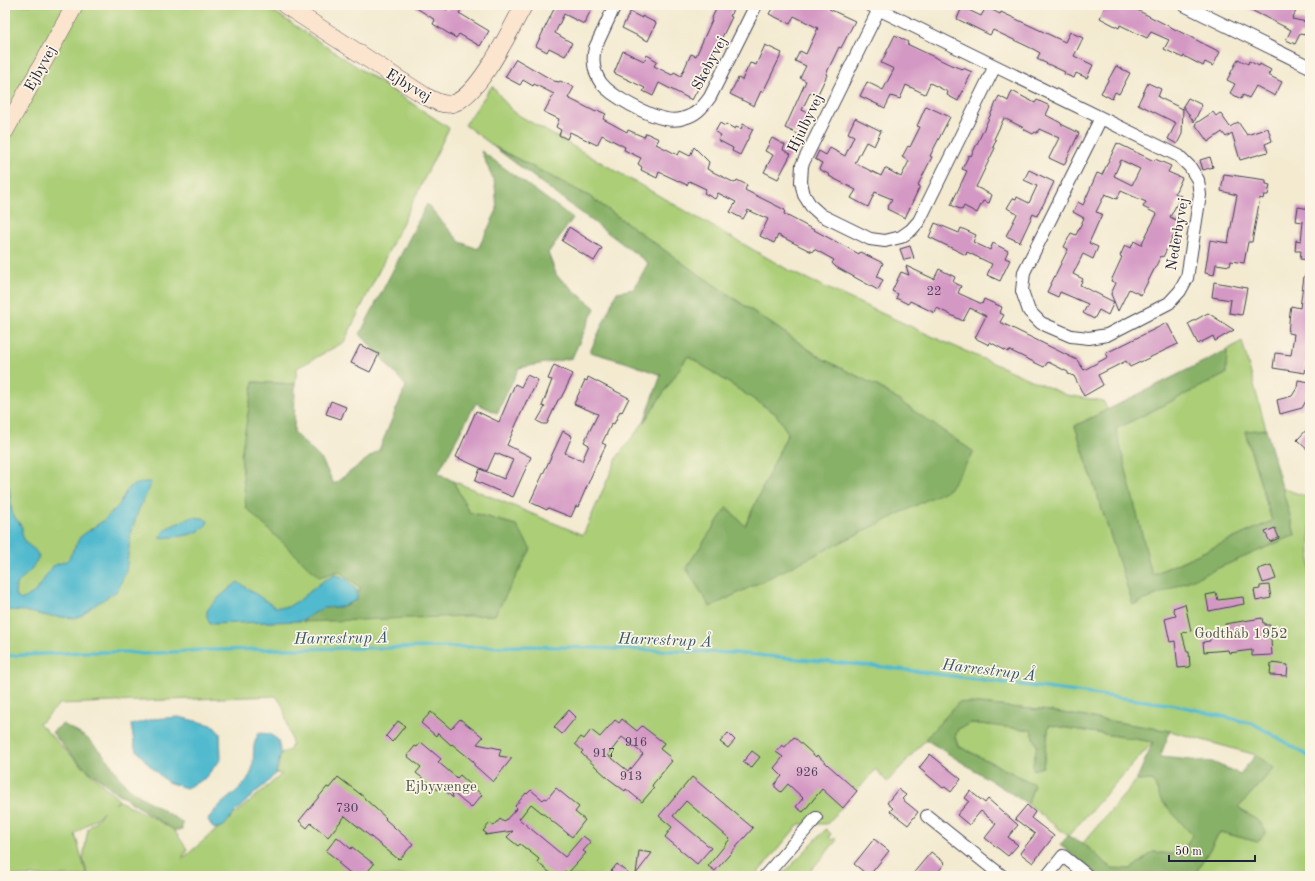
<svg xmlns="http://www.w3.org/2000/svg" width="1315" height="881" font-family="'Old Standard TT',serif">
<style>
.green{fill:#abce77;stroke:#667859;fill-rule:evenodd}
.forest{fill:#88b168;stroke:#556a52}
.water{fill:#51bace;stroke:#3a6e84}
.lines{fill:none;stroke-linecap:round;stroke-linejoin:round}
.stream{stroke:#51bace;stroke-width:3.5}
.building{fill:#d498c4;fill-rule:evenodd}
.street-casing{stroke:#414051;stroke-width:14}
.secondary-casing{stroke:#414051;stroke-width:18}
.street{stroke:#fff;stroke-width:12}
.secondary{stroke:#fbe5cf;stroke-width:17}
.labels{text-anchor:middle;stroke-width:3.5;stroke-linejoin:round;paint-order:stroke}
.number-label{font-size:13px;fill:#4e405d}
.street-label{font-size:15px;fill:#22223b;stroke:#fcf5e5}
.park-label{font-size:15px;fill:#4b564d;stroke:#fcf5e5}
.water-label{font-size:16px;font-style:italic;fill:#32576e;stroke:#fcf5e5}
</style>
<rect width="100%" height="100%" fill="#fcf5e5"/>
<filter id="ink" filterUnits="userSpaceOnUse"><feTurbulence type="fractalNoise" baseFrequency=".025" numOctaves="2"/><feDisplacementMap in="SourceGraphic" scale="8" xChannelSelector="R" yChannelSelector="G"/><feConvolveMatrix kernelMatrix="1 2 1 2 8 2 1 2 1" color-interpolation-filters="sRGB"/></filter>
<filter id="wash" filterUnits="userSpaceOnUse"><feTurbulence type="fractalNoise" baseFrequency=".012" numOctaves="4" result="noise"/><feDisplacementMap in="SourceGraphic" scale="16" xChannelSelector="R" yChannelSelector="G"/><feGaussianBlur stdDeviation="0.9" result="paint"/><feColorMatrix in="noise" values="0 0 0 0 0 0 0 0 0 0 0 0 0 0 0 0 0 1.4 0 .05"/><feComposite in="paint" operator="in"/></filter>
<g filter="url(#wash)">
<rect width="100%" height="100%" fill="#f3ead0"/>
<!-- green -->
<path class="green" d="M5 5H264L449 128 344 342 297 368 295 384 254 382 339 571 361 588 349 605 313 608 495 615 516 525 469 512 453 481 583 535 618 456 644 422 688 356 776 414 788 433 745 526 727 508 686 568 973 452 879 387 823 359 688 267 589 196 495 147 465 125 492 86 513 112 792 272 940 340 1066 395 1103 401 1108 409 1075 426 1133 605 1295 534 1282 488 1310 498V876H1194L1220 832 1258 842 1260 822 1238 808 1274 768 1256 755 1170 731 1050 711 960 702 887 782 876 769 827 824H799L755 876H88L83 859 88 829 104 812 75 834 87 876H5ZM276 696 283 706 292 743 290 750 281 753 276 773 282 774 182 859 187 849 174 830 150 816 119 801 115 804 119 800 61 746 39 723 44 720 59 704Z
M1242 341 1266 429 1245 432 1272 521 1152 575 1115 429 1225 374 1227 350Z
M971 723 1031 730 1037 746 1033 764 1043 767 1049 725 1153 742 1068 836 1028 804 1034 784 958 746 955 737 958 729Z
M1153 780 1161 800 1193 834 1181 855 1153 852 1131 869 1111 868 1083 843 1136 781Z
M826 829 831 834 829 837 832 840 835 838 837 840 806 876H781Z"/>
<!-- forest -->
<path class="forest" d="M494 147 589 196 688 267 823 359 879 387 974 452 949 489 710 607 686 568 727 507 745 526 788 433 776 414 688 356 644 422 661 375 625 362 590 352 617 292 634 289 648 263Z
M481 151 573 218 548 253 557 276 595 308 572 358 519 368 497 413 476 403 438 473 453 481 469 512 516 525 531 549 495 615 303 622 313 608 349 605 361 588 339 571 319 577 246 508 241 455 253 382 295 384 294 433 322 460 334 484 379 450 406 386 360 334 427 204 460 242 478 249 497 210 495 184Z
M1227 350 1226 374 1116 429 1152 575 1272 521 1245 431 1266 429 1295 535 1133 605 1075 426Z
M959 702 1050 711 1170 731 1160 757 1212 762 1240 774 1256 755 1274 768 1238 808 1260 822 1266 832 1258 842 1220 832 1194 876H1099L1060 845 1068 836 1083 843 1111 868 1131 869 1153 852 1181 855 1192 835 1161 800 1153 780 1136 781 1153 742 1049 725 1043 767 1033 770V764L1037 746 1031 730 971 723 958 729 955 737 958 746 1034 784 1028 804 925 739Z
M63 724 87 738 108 759 119 777 132 791 182 822V830H174C131 802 83 774 52 732Z"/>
<!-- water -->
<path class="water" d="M145 482H151L150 487 139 509 131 532 126 572 117 591 92 607 83 615 74 618 47 616 24 611 5 610V492L9 486 12 513 22 527V535L27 544 35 550 39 557 30 571 16 585 15 595 21 600 35 592 53 566 68 560 80 537 104 520 119 505 125 493 131 486Z
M192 517 203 518 208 521C203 537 173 537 159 538L167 528Z
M335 575 346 578 357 591V600L340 607 323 608 301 621 210 624C208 620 206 616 207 611 211 603 231 587 238 582L275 607H288L302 598 323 581Z
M179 717 212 725 220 733 221 759 204 779 186 788 167 782 148 764 135 748 131 725 152 719Z
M259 733 270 734 278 740 281 753 276 773 266 784 256 792 236 811 224 826 214 829 208 820C217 803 236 795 247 780 259 764 248 750 259 733Z"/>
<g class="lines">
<!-- stream -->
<path class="stream" d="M5 656 83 652H127L143 654 202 650 532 646 735 653 883 667 1176 705 1254 724 1310 757"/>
</g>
<g id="blocks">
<!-- building -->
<path class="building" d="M412 5H440L447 10 450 5H464L459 13 489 31 480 46 459 34 456 38 446 32 433 24 435 20Z
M545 5H582L591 10 584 24 564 14 555 33 572 43 565 56 549 48 547 52 536 46 554 9Z
M718 5H735L730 16 732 17 709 64H710L706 74 692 100 659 83 653 96 643 91 645 88 614 73 623 51 644 61 647 55 657 61 654 66 672 75 674 72 681 76 691 54 696 56 712 20H711Z
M774 5H831L829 9 855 21 841 48 839 47 826 74 827 75 817 96 810 93 802 110 810 114 800 135 785 128 806 81 800 78 806 66 795 61 800 51 806 54 818 28 794 16 790 24 769 14Z
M1106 5H1137L1135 9 1220 52 1213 66 1205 62 1203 66 1184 56 1183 58 1164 49 1169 40 1151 32 1147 38 1120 25 1119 28 1100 18Z
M1241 5H1299L1292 19 1307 22 1305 35 1300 34 1295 44 1286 40 1291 30Z
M962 7 981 16 986 7 1000 14 1001 12 1065 42 1070 32 1083 38 1074 56 1093 65 1087 78 1076 73 1074 78 1064 74 1065 72 1037 59 1040 53 1035 50 993 30 990 35 957 19Z
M630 12 642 18V16L656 23 648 41 622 28Z
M895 35 908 42 907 44 926 53 951 65 962 69 963 68 972 72 958 101 947 95 948 92 930 83 925 94 906 85 900 99 891 96 885 108 860 96 867 82 883 90 894 69 881 63Z
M765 45 782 53 763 92 761 91 754 106 730 94 738 78 742 80 750 63 756 65Z
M516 59 554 81 559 82 560 81 574 87 568 98 596 112 597 110 606 114 603 119 627 132 628 130 644 137 646 133 659 139 656 144 678 155 680 151 690 156 694 147 709 162 707 169 735 183 737 180 747 185 745 190 785 210 784 214 859 254 860 252 883 263 877 277 883 280 878 290 836 267 832 263 834 260 814 249 812 252 778 235 774 243 760 236 768 219 748 210 743 219 730 212 736 202 718 193 715 199 704 193 706 189 689 181 687 185 659 172 657 178 641 170 642 167 638 164 641 158 624 150 625 147 602 135 597 145 570 132 567 139 559 135 561 130 556 127 559 119 544 112 554 94 534 84 533 86 523 80 520 85 505 77Z
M1238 59 1248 64 1249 61 1259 66 1260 64 1271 70 1268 75 1282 82 1275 96 1256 86 1249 98 1243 95 1241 99 1230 93 1235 84 1227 80Z
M1116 66 1130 73 1119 94 1115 92 1112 99 1101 93Z
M1148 83 1161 89 1158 97 1183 109V108L1182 134 1177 144 1168 139 1176 123 1138 104Z
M1012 91 1035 103 1037 100 1050 106 1046 115 1061 123V124L1079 133 1064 165 1049 158 1059 138 1039 129 1037 133 1035 132 1033 134 1023 129 1024 128 1004 118 994 139 996 140 993 147 995 148 976 187 992 195 989 203 983 201 977 213 964 206 962 210 951 205 967 171 962 169 969 155 971 156 977 144 999 96 1008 101Z
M1188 98 1202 105 1194 122 1183 106Z
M926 106 950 117 930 156 932 157 918 185 920 186 905 218 887 209 892 199 875 192 868 207 851 198 856 190 829 176 830 175 819 169 822 163 815 159 819 151 826 155 830 148 845 156 854 136 848 133 855 118 881 131 874 146 866 142 855 163 881 176 885 168 901 177 909 161 902 157 908 146 910 147 920 127 917 126Z
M1213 112 1216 116 1220 113 1230 127 1238 122 1247 135 1268 128 1272 141 1265 144 1268 152 1240 160 1232 133 1226 137 1222 132 1208 142 1195 124Z
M720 123 725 126 726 124 735 129 736 127 741 129 743 124 753 129 740 155 732 151 733 148 718 140 721 135 715 132Z
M772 138 785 145 783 150 791 154 778 179 764 172 773 155 765 151Z
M1117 143 1154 161 1155 159 1171 166 1168 172 1182 178 1175 193 1181 196 1170 217 1180 222 1163 257 1161 256 1141 295 1129 289 1118 311 1111 294 1116 283 1111 281 1122 257 1120 256 1125 245 1131 248 1134 241 1141 245 1157 214 1143 207 1146 202 1121 191 1117 199 1105 194 1096 212 1102 214 1089 243 1098 247 1093 259 1083 254 1073 274 1083 279 1080 285 1114 302 1108 315 1099 310 1094 319 1083 313 1088 304 1060 292 1058 297 1047 292 1068 249 1064 247 1071 233 1076 235 1084 218 1073 212 1078 202 1083 205 1097 173 1102 175ZM1121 160 1140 169 1132 185 1114 176Z
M1210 157 1213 167 1203 170 1200 160Z
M1029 170 1054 182 1042 207H1041L1037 216 1033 214 1020 242 1006 236 1017 214 1007 208 1013 198 1016 199 1017 197 1029 203 1037 186 1024 180Z
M1224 174 1266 180V184L1270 185 1268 195H1264L1263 199 1260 198 1252 242H1248L1244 263 1231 261 1230 266 1216 264 1214 275 1205 273 1210 240 1228 243 1237 195 1221 191Z
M1298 207 1310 209V260L1300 259 1301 251H1295L1296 240 1301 241 1303 222 1296 221Z
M935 223 959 233 961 228 976 235 973 242 990 250 993 243 1008 251 1005 258 1010 260 1000 281 987 275 992 264 967 252 966 255 929 237Z
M569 227 602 248 594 261 562 241Z
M910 246 914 258 904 260 900 249Z
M906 266 934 279 939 269 955 277 953 282 961 286 958 293 982 304 984 299 1002 307 1000 313 1004 315 1000 322 1077 360 1084 370 1108 357 1106 353 1167 323 1178 344 1130 367 1126 361 1098 375 1103 385 1084 396 1074 376 1068 374V372L1048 362 1044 367 1009 350 1008 352 990 342 989 345 975 338 986 316 970 308 963 321 937 308 935 313 910 301 908 304 896 298 898 294 892 291 901 272 909 275Z
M1304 276H1310V362L1307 361 1305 373 1273 368 1275 353 1291 355 1294 334 1288 333 1290 312 1291 306 1300 308Z
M1214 282 1247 288 1242 315 1229 313 1231 300 1212 297Z
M1208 313 1234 330 1215 341 1213 336 1198 344 1188 324Z
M360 345 379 354 370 372 351 363Z
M554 365 573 374 561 398 558 400 547 424H543L537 421 545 407 542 406 552 380 548 379Z
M527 375 538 380 528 400H527L507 445 531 457 513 497 475 481 480 469 504 479 513 460 495 453 487 471 456 457 476 411 499 422 515 384 521 387Z
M588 377 629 398 622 412 620 411 614 424 612 423 602 443 606 445 596 465 578 507 576 506 571 517 548 508 547 510 530 502 563 431 572 436 565 453 582 461 589 445 584 442 598 414 574 404 585 380 587 381Z
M1298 380 1310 382V394L1302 408 1280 414 1277 400 1292 396 1297 388Z
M331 401 346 407 341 419 326 414Z
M1310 426V452L1297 440Z
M1275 528 1279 538 1270 542 1265 532Z
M1271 565 1276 579 1263 583 1258 569Z
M1269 585 1271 598 1256 601 1254 590 1260 589V586Z
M1216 593 1218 600 1243 597 1244 604 1209 611 1206 595Z
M1185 604 1191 631 1182 633 1187 652H1189L1190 667 1178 668 1175 641 1170 642 1165 619 1176 616 1173 608Z
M1262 618 1263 623H1265V625H1270L1272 655 1252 656V650L1229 653 1228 650 1204 652 1203 642 1210 641 1209 634 1226 633 1225 624Z
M1271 663 1288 665 1287 676 1270 675Z
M569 710 576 717 562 734 554 727Z
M431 712 451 729 460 719 483 737 477 744 501 749 499 756 512 758 493 782 474 765V762L452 744 451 745 438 733 436 736 421 723Z
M622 719 637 731 642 726 664 743 660 749 670 757 669 759 672 761 653 784 652 787 654 788 642 802 626 789 625 791 609 779 581 753 583 751 575 744 581 737 584 739 591 730 600 737 615 720 619 723ZM622 737 643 754 631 769 630 768 628 771 608 755Z
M398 721 405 726 392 742 386 736Z
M728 733 735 740 728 748 720 742Z
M794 737 816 757 817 755 857 791 843 808 822 789 803 812 796 807 803 798 788 784 781 792 775 787V784L782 776 774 768 783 757 776 752 782 745 785 747Z
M421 742 441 759 438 762 457 778 460 775 482 795 471 808 452 792 453 798 441 787 438 790 416 773 421 767 407 756 415 746 417 747Z
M752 751 760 757 751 768 743 762Z
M930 754 961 779 951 792 945 787 943 788 919 768Z
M338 777 364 797V798L386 818 385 819 413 844 400 859 399 858 398 859 345 816 328 837 311 823 307 828 299 821 327 787 329 788Z
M692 777 753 828 715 871 708 866 730 839 686 801 673 816 711 848 697 864 665 837 672 827 659 816Z
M556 788 579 807 575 812 585 820 572 837 531 804 519 819 565 857 583 836 591 842 583 851 586 853 568 873 565 871 561 876H554L537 862 539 859 520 844 518 846 507 837 513 831 485 835 487 834 483 831 490 823 494 826 500 819 504 822 517 808 515 806 526 793 527 794 531 790 543 800 545 798 547 799Z
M898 789 906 795 902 799 918 812 908 825 890 811 893 808 887 803Z
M970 791 985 803 988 799 1018 825 1008 837 1018 845 1008 856 985 838 996 824 981 811 969 825 957 815 969 801 965 798Z
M1027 805 1035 812 1031 818 1054 836 1033 863 1020 853 1035 834 1015 819Z
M337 837 351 849 352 847 374 864 364 876H354L338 863 340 862 326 851Z
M874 839 889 851 869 876 854 864Z
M639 851 652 853 636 874Z
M931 852 945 863 935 876H911Z
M617 864 631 876H607Z"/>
</g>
</g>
<g filter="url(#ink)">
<use href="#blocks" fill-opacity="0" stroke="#414051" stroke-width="1"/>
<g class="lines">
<!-- street casing -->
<g class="street-casing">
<path id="street" d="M615 5 595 48C592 60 594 73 601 83 612 97 649 116 666 119 671 120 679 120 684 118 696 115 703 107 710 97L756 5
M870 5 1179 156 1190 167 1198 180 1200 195 1187 278 1180 291 1169 303 1107 335 1089 338 1071 336 1041 323 1029 311 1022 291 1024 272 1101 118
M881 5 802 165 801 182 804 195 811 206 821 215 870 239 885 241 901 237 911 230 919 221 995 66
M1184 5 1310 67
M927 816 1002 876
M765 876 816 818
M1047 876 1063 856 1088 876"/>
</g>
<!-- secondary casing -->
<g class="secondary-casing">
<path id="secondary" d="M285 5 425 96C433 100 444 107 454 103 480 94 510 30 524 5
M5 131 75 5"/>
</g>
<!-- street -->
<use href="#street" class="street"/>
<!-- secondary -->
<use href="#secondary" class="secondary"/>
</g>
</g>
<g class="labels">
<!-- number labels -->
<g class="number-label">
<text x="934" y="295">22</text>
<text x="636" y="746">916</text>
<text x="604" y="757">917</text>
<text x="807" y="776">926</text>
<text x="631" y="780">913</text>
<text x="347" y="812">730</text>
</g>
<!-- street labels -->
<g class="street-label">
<text transform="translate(709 63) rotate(-62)" y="5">Skebyvej</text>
<text transform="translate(40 68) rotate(-61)" y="5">Ejbyvej</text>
<text transform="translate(409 85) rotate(31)" y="5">Ejbyvej</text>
<text transform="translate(805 123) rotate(-64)" y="5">Hjulbyvej</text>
<text transform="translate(1177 234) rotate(-80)" y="5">Nederbyvej</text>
</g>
<!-- park labels -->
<g class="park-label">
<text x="1241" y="638">Godthåb 1952</text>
<text x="441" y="791">Ejbyvænge</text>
</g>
<!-- water labels -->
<g class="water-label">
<text transform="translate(341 637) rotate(-1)" y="6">Harrestrup Å</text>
<text transform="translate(665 639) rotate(2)" y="6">Harrestrup Å</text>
<text transform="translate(989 669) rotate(7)" y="6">Harrestrup Å</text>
</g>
</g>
<!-- margin -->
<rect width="1315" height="881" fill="none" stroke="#fcf5e5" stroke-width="20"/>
<!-- scale -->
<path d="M1169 855v6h86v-6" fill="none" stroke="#22223b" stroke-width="2"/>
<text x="1175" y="855" font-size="12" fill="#22223b" stroke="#fcf5e5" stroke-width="3" paint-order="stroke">50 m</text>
</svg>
